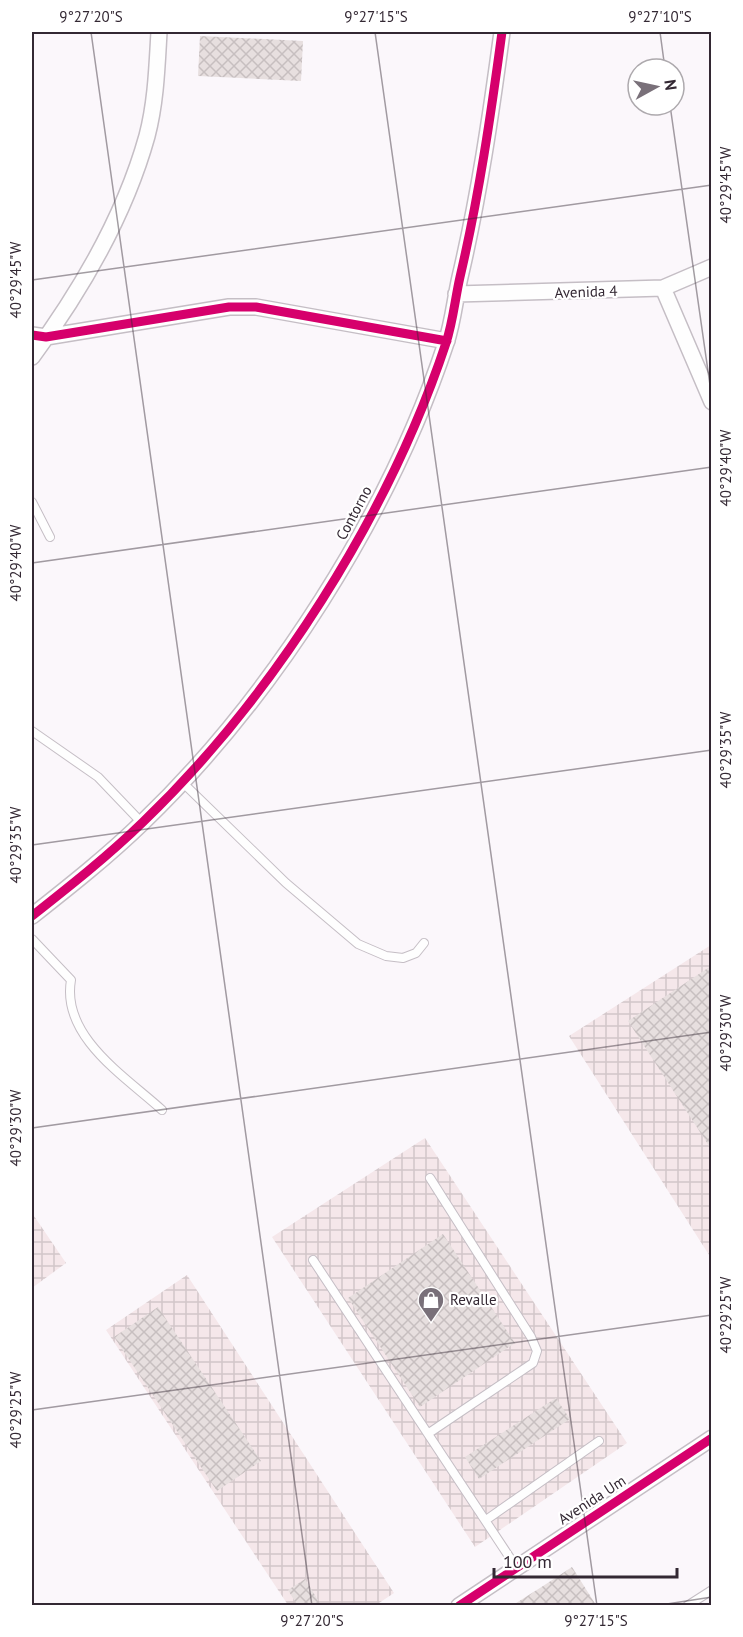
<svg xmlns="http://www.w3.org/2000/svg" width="743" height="1637" font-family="'PT Sans',sans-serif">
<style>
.industrial{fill:url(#industrial-grid)}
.building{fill:url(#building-cross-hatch)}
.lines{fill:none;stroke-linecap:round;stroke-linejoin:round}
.service-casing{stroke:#c5bec5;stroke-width:10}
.minor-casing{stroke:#c5bec5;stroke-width:18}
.service{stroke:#fefefe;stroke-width:8}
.minor{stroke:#fefefe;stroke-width:15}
.cycleway-casing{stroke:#fff;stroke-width:13}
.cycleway{stroke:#d6006c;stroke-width:9}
.ticks{fill:none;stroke:#332833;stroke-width:1.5;stroke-opacity:0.45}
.labels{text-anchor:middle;stroke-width:4.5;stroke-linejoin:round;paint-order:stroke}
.street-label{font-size:15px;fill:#332833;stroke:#fff}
.poi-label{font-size:15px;fill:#332833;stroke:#fff;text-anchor:start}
.neatline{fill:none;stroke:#332833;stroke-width:2}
.ticks-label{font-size:15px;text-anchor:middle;fill:#332833}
</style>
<defs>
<pattern id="industrial-grid" width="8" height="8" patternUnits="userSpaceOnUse" patternTransform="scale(1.5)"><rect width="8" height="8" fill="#f5e7ea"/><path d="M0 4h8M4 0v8" fill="none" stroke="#d2c6c9"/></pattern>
<pattern id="building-cross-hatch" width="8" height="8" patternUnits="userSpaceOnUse" patternTransform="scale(1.5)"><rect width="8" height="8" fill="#e7dfdf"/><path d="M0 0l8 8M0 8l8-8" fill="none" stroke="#c7bfc0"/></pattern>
</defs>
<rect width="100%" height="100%" fill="#fbf7fb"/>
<!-- industrial -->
<path class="industrial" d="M711 945V1258L569 1036Z
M425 1138 627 1443 475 1547 272 1237Z
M32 1213 66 1263 32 1288Z
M187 1275 394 1593 376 1605H288L106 1330Z"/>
<!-- building -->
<path class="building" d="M200 36 303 41 301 81 198 76Z
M711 966V1149L628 1021Z
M443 1234 515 1343 420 1407 348 1298Z
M158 1307 261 1461 217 1491 114 1337Z
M556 1398 570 1419 479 1479 465 1457Z
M572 1567 596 1605H513L543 1586Z
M305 1579 321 1605H297L288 1590Z"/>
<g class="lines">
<!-- service casing -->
<g class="service-casing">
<path id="service" d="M32 502 50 537
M32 731 98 777 142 823
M182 782 286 883 358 944 386 956 403 958 416 953 424 943
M32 939 71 980C61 1037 126 1077 162 1110
M313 1260 516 1567
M429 1433 533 1363 537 1351 531 1337 430 1178
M486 1520 599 1441
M687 1606 712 1590"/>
</g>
<!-- minor casing -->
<g class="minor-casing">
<path id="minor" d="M663 288 712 402
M456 294 663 288 712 267
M32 335 46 337 229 307H256L447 341
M32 357C80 292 125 215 147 136 156 102 157 66 159 32
M32 916C70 886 108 856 143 822 273 697 389 515 446 343 453 322 455 299 460 277 479 196 491 114 502 32
M459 1606 712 1438"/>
</g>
<!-- service -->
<use href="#service" class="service"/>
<!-- minor -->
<use href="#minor" class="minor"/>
<!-- cycleway casing -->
<g class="cycleway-casing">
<path id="cycleway" d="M32 335 46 337 229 307H256L447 341
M32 916C70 886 108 856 143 822 273 697 389 515 446 343 453 322 455 299 460 277 479 196 491 114 502 32
M459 1606 712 1438"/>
</g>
<!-- cycleway -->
<use href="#cycleway" class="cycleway"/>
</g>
<!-- ticks -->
<path class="ticks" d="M91 32 312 1606M375 32 597 1606M660 32 665 69M670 105 712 399M32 280 712 185M32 563 712 467M32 845 712 750M32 1128 712 1032M32 1410 712 1315M654 1606 712 1597"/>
<!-- icons -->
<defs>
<g id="shop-pin" transform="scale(1.35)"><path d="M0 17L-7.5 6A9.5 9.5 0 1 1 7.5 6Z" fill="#797079" stroke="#fff"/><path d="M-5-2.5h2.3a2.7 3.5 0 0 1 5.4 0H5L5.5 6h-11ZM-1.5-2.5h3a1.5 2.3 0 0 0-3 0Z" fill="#fff"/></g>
</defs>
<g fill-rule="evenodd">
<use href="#shop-pin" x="431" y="1300"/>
</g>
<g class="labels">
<!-- street labels -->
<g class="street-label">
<text transform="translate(586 292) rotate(-2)" y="5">Avenida 4</text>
<text transform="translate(354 513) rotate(-62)" y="5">Contorno</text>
<text transform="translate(592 1500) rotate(-33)" y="5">Avenida Um</text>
</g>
<!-- poi labels -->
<g class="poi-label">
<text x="450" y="1305">Revalle</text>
</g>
</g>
<!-- border -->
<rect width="743" height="1637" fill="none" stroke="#ffffff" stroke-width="66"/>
<!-- north arrow -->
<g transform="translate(656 87) rotate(82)"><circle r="28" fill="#ffffff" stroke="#ada9ad" stroke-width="1.5"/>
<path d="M0-4.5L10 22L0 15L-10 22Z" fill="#797079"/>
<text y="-9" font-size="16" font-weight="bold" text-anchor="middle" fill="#332833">N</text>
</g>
<!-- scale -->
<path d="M494 1568v9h183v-9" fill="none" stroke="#332833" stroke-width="3"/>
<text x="503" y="1568" font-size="18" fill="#332833" stroke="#ffffff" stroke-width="4.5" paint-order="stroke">100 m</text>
<rect x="33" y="33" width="677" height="1571" class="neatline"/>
<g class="ticks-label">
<text x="91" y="22">9°27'20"S</text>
<text x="376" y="22">9°27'15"S</text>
<text x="660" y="22">9°27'10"S</text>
<text transform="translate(726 185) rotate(-90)" y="5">40°29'45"W</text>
<text transform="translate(16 280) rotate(-90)" y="5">40°29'45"W</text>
<text transform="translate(726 468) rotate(-90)" y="5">40°29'40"W</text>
<text transform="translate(16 563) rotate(-90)" y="5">40°29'40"W</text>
<text transform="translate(726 750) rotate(-90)" y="5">40°29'35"W</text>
<text transform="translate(16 845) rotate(-90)" y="5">40°29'35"W</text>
<text transform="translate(726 1033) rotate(-90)" y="5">40°29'30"W</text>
<text transform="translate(16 1128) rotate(-90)" y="5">40°29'30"W</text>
<text transform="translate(726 1315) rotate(-90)" y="5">40°29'25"W</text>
<text transform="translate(16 1410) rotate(-90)" y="5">40°29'25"W</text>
<text x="312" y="1626">9°27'20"S</text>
<text x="596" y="1626">9°27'15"S</text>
</g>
</svg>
